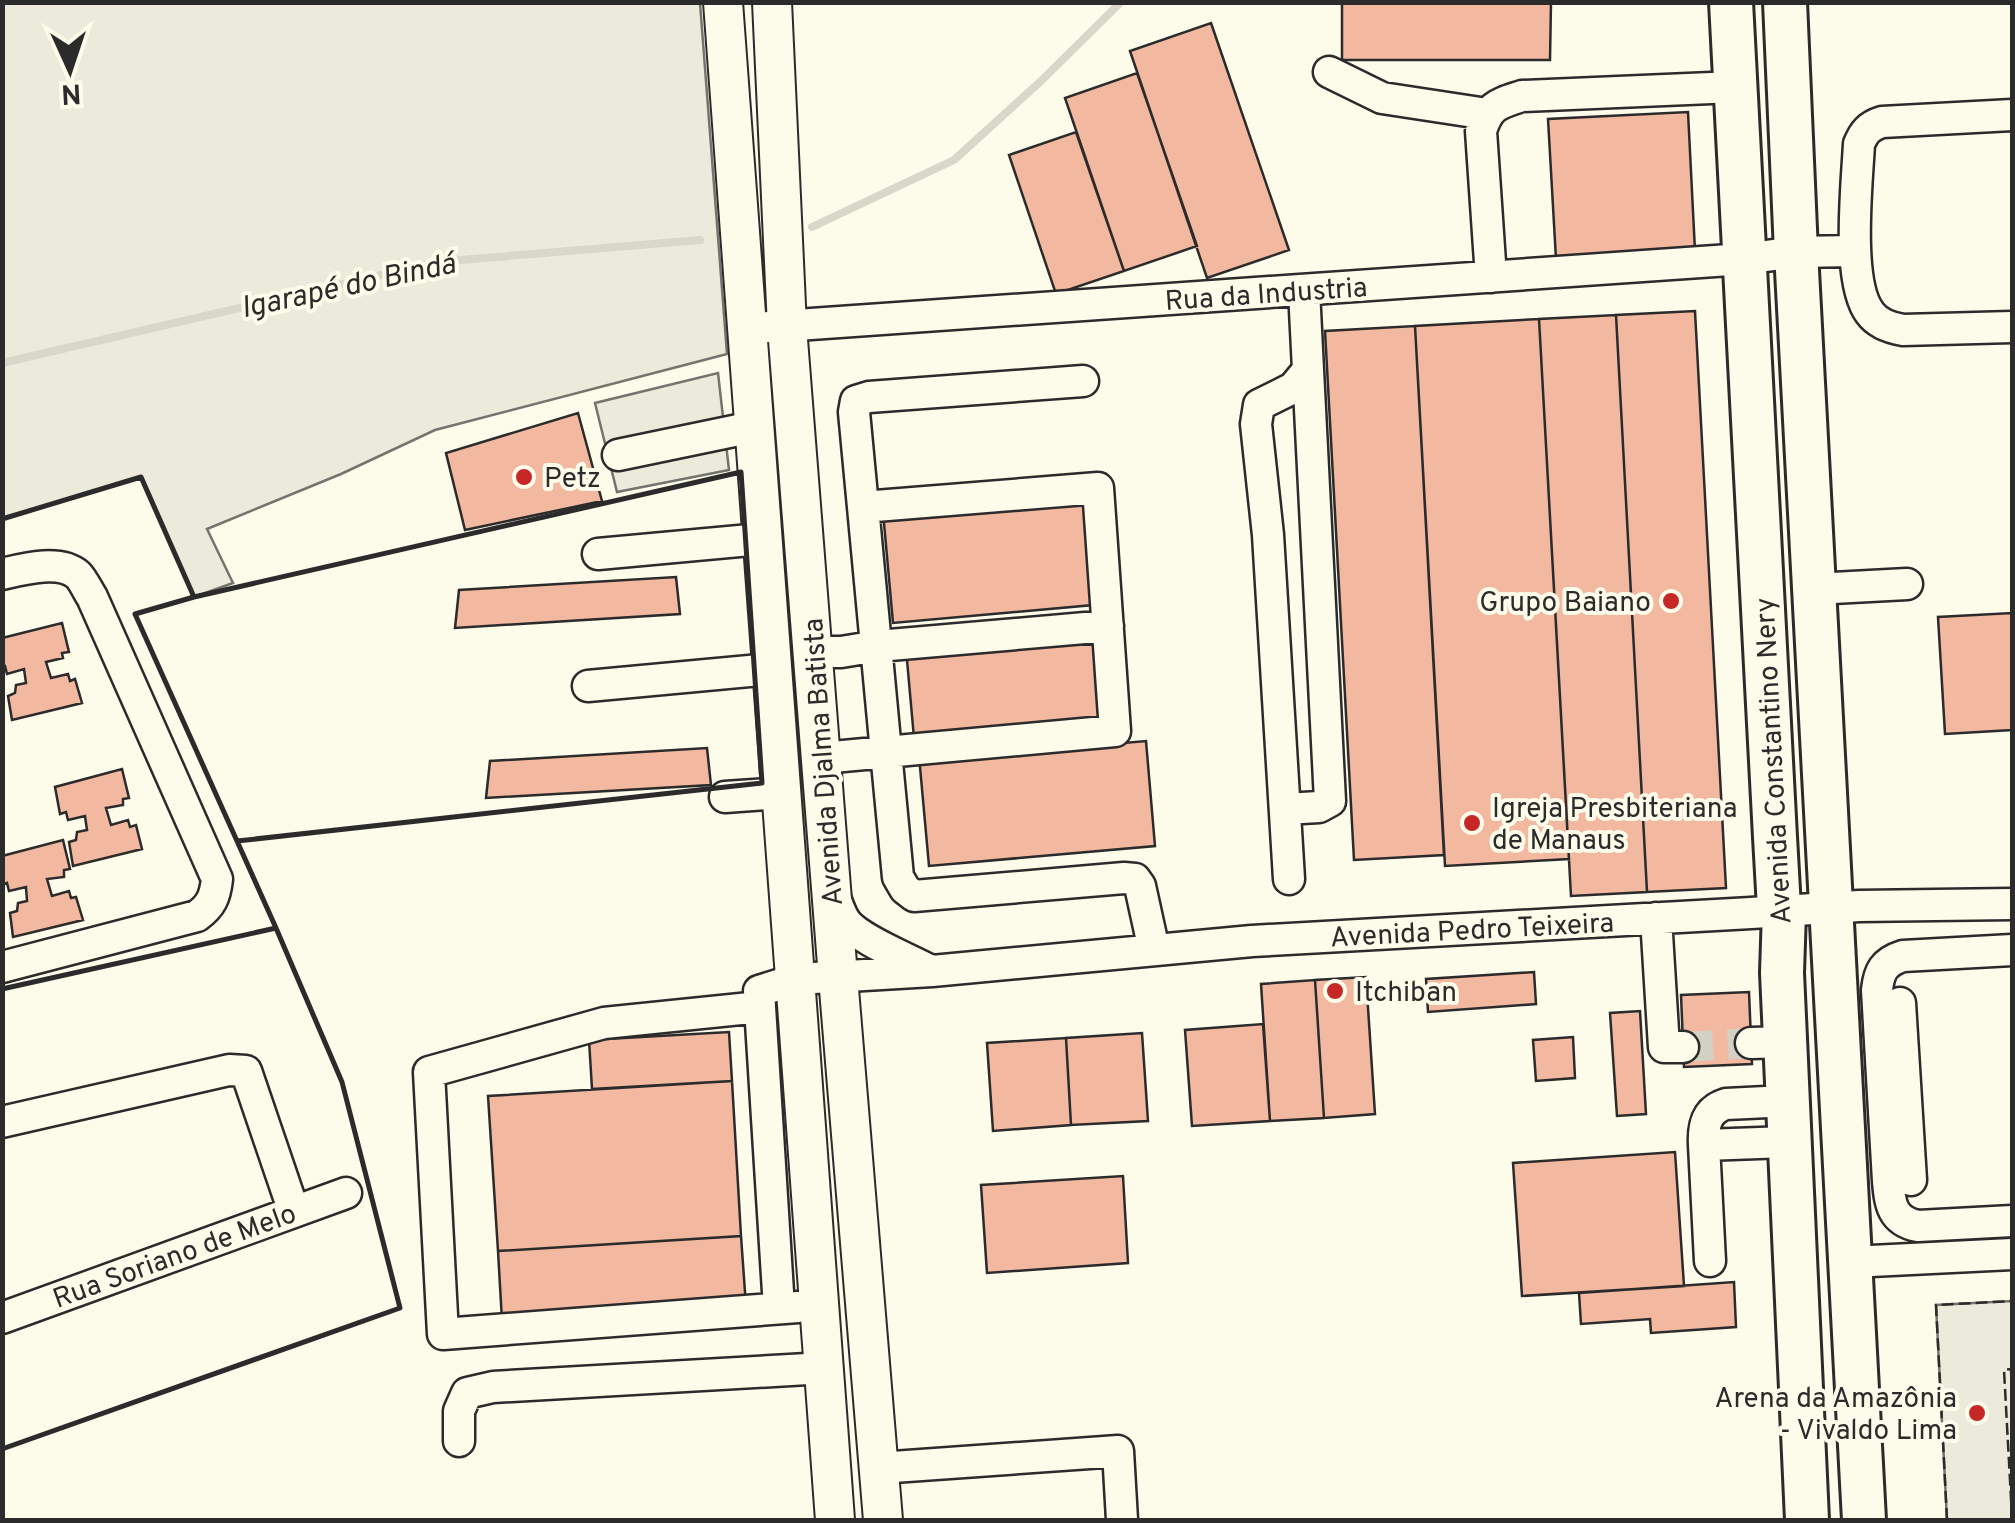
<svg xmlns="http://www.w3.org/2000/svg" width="2015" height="1523" font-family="Overpass,sans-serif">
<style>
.green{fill:#ecebdb;stroke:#74746e;stroke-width:2.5}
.parking{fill:#eceadb;stroke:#74746e;stroke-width:2.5}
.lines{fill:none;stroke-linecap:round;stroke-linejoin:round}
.stream{stroke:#d8d7c9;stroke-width:8}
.building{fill:#f2b8a0;stroke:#2b2b2b;stroke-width:2.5}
.minor-tunnel{stroke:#d3d1c4;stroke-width:30;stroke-dasharray:30 15;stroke-linecap:butt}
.minor-casing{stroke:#2b2b2b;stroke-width:35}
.major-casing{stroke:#2b2b2b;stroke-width:42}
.highway-casing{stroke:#2b2b2b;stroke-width:48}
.minor{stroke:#fdfbea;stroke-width:30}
.major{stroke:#fdfbea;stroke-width:38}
.highway{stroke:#fdfbea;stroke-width:42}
.fence{stroke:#2b2b2b;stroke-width:2.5;stroke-dasharray:12 5;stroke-linecap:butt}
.wall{stroke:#2b2b2b;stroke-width:5}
.poi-dot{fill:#c62828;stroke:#fdfbea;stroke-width:4}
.labels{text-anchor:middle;stroke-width:8;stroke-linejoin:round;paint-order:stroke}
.street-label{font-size:28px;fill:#2b2b2b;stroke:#fdfbea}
.poi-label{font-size:28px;fill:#2b2b2b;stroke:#fdfbea;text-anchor:start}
.water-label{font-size:30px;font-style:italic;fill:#2b2b2b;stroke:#fdfbea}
</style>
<rect width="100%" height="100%" fill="#fdfbea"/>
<!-- green -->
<path class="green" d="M3 2 700 3 727 354 435 430 341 474 207 529 233 583 194 597 141 477 3 519Z
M2012 1301V1520H1947L1936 1305Z"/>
<!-- parking -->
<path class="parking" d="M718 373 729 470 617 492 595 403Z"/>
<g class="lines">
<!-- stream -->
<path class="stream" d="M812 227 954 160 1041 81 1121 2
M2 363 437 262 700 240"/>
</g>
<!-- building -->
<path class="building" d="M1342 2H1551L1550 60H1342Z
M1211 23 1289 250 1207 278 1130 51Z
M1137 73 1197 246 1124 271 1065 98Z
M1688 112 1695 251 1556 259 1548 119Z
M1076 132 1124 271 1056 294 1009 155Z
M1695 311 1726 888 1647 892 1616 315Z
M1616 315 1647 892 1571 896 1539 319Z
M1539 319 1569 859 1445 866 1415 326Z
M1415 326 1444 855 1354 860 1325 331Z
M578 413 602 501 465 530 446 453Z
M1094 495 1104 604 893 623 883 512Z
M676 577 680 614 455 628 459 590Z
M2012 613V730L1945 734 1938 617Z
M62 623 69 652 62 653 63 658 46 662 51 678 68 674 70 681 75 679 82 703 12 720 8 696 15 693 16 685 26 683 24 669 7 674 5 666 2 667V638Z
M1100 632 1107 721 914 738 906 649Z
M1146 741 1155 846 929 866 919 756 1031 751Z
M707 748 711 785 486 798 490 761Z
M122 769 129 798 123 799V805L106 808 111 825 128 820 130 827 136 825 142 849 73 866 69 842 76 840 77 832 87 830 85 816 68 820 66 812 60 814 55 787Z
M63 840 70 869 64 870V877L47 879 52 896 69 891 71 898 76 897 83 920 13 937 10 913 17 911 18 903 27 901 26 887 9 891 7 883 2 885V856Z
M1534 972 1536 1004 1428 1012 1426 979Z
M1366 977 1375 1114 1324 1118 1315 980Z
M1315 980 1324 1118 1270 1121 1261 984Z
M1749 992 1752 1064 1684 1067 1681 995Z
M1640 1011 1646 1114 1617 1116 1610 1013Z
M1263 1024 1270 1121 1192 1126 1185 1030Z
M729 1032 732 1081 592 1089 589 1040Z
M1142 1033 1148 1121 1071 1125 1066 1038Z
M1573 1037 1575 1078 1536 1081 1533 1040Z
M1066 1038 1071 1125 993 1131 987 1043Z
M732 1081 741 1236 498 1251 488 1096Z
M1675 1152 1684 1286 1522 1296 1513 1163Z
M1123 1176 1128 1263 987 1273 981 1185Z
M741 1236 746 1306 502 1321 498 1251Z
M1734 1282 1736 1327 1651 1333 1650 1319 1581 1324 1579 1293Z"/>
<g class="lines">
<!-- minor-tunnel -->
<path class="minor-tunnel" d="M1683 1047 1751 1043"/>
<!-- minor casing -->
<g class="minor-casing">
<path id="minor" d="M1329 72 1382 98 1487 114
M2012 115 1882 122C1869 126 1864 132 1859 144 1857 183 1846 282 1870 313 1878 324 1891 328 1903 330L2012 327
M1491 277 1481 131C1489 105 1498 104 1522 96L1735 87
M768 327 1744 259 1796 252 1854 251
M618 455 753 427
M1098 488 1115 731 886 752 863 507Z
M863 507 854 412 856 401 869 397 1083 381
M598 554 761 539
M2 574C23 569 60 559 78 575 83 580 88 591 92 597L217 879C215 897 211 906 197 916L2 967
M1814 589 1907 584
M814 652H841L878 646 1108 626
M588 686 771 669
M822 758 886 752 898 877 905 889 914 896 1124 878 1135 879 1140 886 1154 950
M725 797 781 793
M1285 809 1319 807 1330 801 1308 370
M1289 879 1268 535 1256 424 1259 405 1293 388 1308 370 1304 290
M833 893C837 902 840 914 846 922 860 940 907 958 929 970
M1656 918 1664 1047H1683
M2012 950 1903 956C1884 962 1879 971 1877 990L1888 1181C1890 1204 1892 1221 1918 1226L2012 1221
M1900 1003 1911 1180
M760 1007 604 1023 429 1072 443 1334 798 1307
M1751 1043 1785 1042
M2 1122 229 1070 246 1071 294 1212
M1704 1145C1703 1126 1706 1110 1726 1104L1788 1101
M1710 1261 1704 1145 1789 1142
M1851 1262 2012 1254
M779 1308 759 991 797 979 932 971 1252 941 1751 913 1859 906 2012 904
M2 1318 346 1193
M459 1441V1411L467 1393 493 1387 825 1368
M879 1468 1118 1451 1122 1520"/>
</g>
<!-- major casing -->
<g class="major-casing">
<path id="major" d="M723 2 835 1520
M772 2 787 327 838 977 883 1520"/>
</g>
<!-- highway casing -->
<g class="highway-casing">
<path id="highway" d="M1731 2 1775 837 1779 908 1784 911 1782 973 1807 1520
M1785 2 1796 252 1864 1520"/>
</g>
<!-- minor -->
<use href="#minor" class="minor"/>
<!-- major -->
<use href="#major" class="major"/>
<!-- highway -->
<use href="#highway" class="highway"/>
<!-- fence -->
<path class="fence" d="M2012 1394 2011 1369 2004 1370 2012 1517
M1947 1520 1936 1305 2012 1301"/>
<!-- wall -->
<path class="wall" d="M741 472 762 783 237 841 135 614 194 597Z
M2 519 141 477 194 597 190 598
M237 841 276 928
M2 989 276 928 342 1082 400 1308 2 1449"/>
</g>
<!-- markers -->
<g class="poi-dot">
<circle cx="524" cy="477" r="10"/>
<circle cx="1671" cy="601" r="10"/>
<circle cx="1472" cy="823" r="10"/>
<circle cx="1335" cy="991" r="10"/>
<circle cx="1977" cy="1413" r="10"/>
</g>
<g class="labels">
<!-- street labels -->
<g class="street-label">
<text transform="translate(1266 293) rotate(-4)" y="10">Rua da Industria</text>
<text transform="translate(1772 761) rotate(-93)" y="10">Avenida Constantino Nery</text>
<text transform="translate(822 762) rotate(-94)" y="10">Avenida Djalma Batista</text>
<text transform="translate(1472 929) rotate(-3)" y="10">Avenida Pedro Teixeira</text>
<text transform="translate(174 1255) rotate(-20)" y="10">Rua Soriano de Melo</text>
</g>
<!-- poi labels -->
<g class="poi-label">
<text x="544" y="487">Petz</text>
<text x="1651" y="611" text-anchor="end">Grupo Baiano</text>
<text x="1492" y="817">Igreja Presbiteriana<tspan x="1492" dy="32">de Manaus</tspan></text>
<text x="1355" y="1001">Itchiban</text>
<text x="1957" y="1407" text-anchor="end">Arena da Amazônia<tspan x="1957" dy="32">- Vivaldo Lima</tspan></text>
</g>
<!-- water labels -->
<g class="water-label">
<text transform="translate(348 285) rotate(-12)" y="10">Igarapé do Bindá</text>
</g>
</g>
<!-- border -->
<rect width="2015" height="1523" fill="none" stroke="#2b2b2b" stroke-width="10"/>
<!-- north arrow -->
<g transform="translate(70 70) rotate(177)" stroke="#fdfbea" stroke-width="8" paint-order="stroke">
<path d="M0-8L18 38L0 25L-18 38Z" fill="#2b2b2b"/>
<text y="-15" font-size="28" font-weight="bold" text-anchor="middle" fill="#2b2b2b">N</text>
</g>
</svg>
